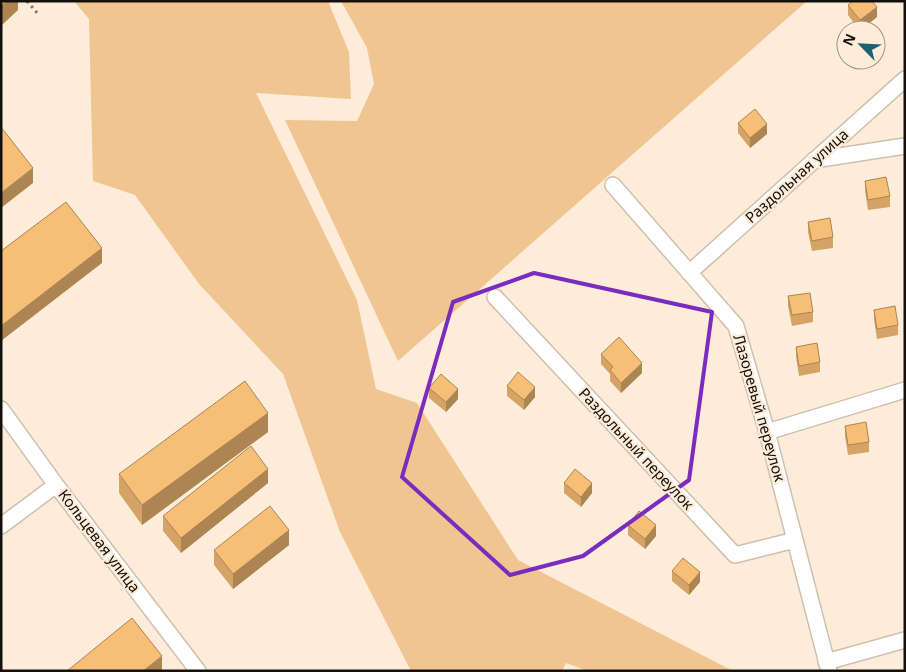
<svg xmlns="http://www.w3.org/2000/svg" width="906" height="672" font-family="'Noto Sans',sans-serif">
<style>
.green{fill:#f0c591}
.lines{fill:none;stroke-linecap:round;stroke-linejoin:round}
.street-casing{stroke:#cfc0ad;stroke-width:18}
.path{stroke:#81776b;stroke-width:3;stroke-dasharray:2.5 4;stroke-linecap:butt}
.street{stroke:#fff;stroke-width:15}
.wall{fill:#d4a365}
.shaded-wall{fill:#ac8553}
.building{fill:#f6be76;stroke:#ac8553}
.marked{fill:none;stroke:#7b2cbf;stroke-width:4;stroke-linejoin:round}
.labels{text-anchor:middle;stroke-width:4.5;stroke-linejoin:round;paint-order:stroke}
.street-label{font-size:15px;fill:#15100a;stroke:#fcecd9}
</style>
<rect width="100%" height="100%" fill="#fcecd9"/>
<!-- green -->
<path class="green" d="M74 1H328L349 52 351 99 256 93 357 300 376 389 417 403 518 560 733 671H588L566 663 562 671H411L340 532 283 374 199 284 135 195 93 181 89 19Z
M341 1H807L398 361 285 120 357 121 374 84 367 48Z"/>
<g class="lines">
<!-- street casing -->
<g class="street-casing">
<path id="street" d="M814 160 905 146
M613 185 736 326 767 432 829 671
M689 273 905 79
M495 297 735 555 795 540
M1 409 56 485 198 671
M767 432 905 390
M1 526 56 485
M826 662 905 640"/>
</g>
<!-- path -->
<path class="path" d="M27 1 38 14"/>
<!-- street -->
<use href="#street" class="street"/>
</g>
<!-- wall -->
<path class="wall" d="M848 5 877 17 861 30H859L848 15Z
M738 123 767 134 750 148 738 133Z
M865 181 890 196V207L868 210 865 191Z
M808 222 833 237V248L812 251 808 232Z
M788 296 813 312V322L792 326 788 306Z
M874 310 898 325V335L877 339 874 320Z
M796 347 820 362V372L799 376 796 357Z
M601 354 642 373 621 393 610 381V374L601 364Z
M507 386 535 397 524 410 507 396Z
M429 388 458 399 446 412 429 398Z
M845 426 869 442V452L848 455 845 436Z
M268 432 142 525 119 493V474Z
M268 483 181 553 163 531V516Z
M564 483 592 493 581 507 564 493Z
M628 525 656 536 645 549 628 535Z
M289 545 233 589 214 565V550Z
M672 571 700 582 689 595 672 581Z"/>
<!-- shaded-wall -->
<path class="shaded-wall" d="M7 1H18V10L1 26V6Z
M877 7V17L860 30V20Z
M767 124V134L750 148V138Z
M33 168V183L1 208V193Z
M102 248V263L1 341V326Z
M642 363V373L621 393V383Z
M535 387V397L524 410V400Z
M458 389V399L446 412V402Z
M268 413V432L142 525V505Z
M268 469V483L181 553V538Z
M592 483V493L581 507V497Z
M656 525V536L645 549V539Z
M289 530V545L233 589V574Z
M700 572V582L689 595V585Z
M162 656V671H143Z"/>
<!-- building -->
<path class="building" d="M1 1H7L1 6Z
M853 1H872L877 7 860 20 848 5Z
M755 109 767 124 750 138 738 123Z
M1 127 33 168 1 193Z
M886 177 890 196 868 200 865 181Z
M66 202 102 248 1 326V251Z
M830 218 833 237 812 241 808 222Z
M810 293 813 312 792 315 788 296Z
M895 306 898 325 877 329 874 310Z
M619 337 642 363 621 383 610 370 613 367 601 354Z
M817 343 820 362 799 366 796 347Z
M518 372 535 387 524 400 507 386Z
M441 374 458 389 446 402 429 388Z
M245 381 268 413 142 505 119 474Z
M866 422 869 442 848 445 845 426Z
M251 446 268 469 181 538 163 516Z
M575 469 592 483 581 497 564 483Z
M270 506 289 530 233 574 214 550Z
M639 511 656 525 645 539 628 525Z
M683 558 700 572 689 585 672 571Z
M132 618 162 656 143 671H67Z"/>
<!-- marked area -->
<path class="marked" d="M534 273 712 312 689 480 583 556 510 575 402 477 453 302Z"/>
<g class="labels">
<!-- street labels -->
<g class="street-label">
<text transform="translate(797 176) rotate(-42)" y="5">Раздольная улица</text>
<text transform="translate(759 408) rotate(74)" y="5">Лазоревый переулок</text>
<text transform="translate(636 449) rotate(47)" y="5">Раздольный переулок</text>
<text transform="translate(99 541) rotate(53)" y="5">Кольцевая улица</text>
</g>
</g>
<!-- border -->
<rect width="906" height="672" fill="none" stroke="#15100a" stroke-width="5"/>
<!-- north arrow -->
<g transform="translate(861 45) rotate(294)"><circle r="24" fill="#fcecd9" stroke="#a09486"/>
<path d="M0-4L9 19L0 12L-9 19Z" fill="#1e6074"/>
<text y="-8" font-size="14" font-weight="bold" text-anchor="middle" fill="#15100a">N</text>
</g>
</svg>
